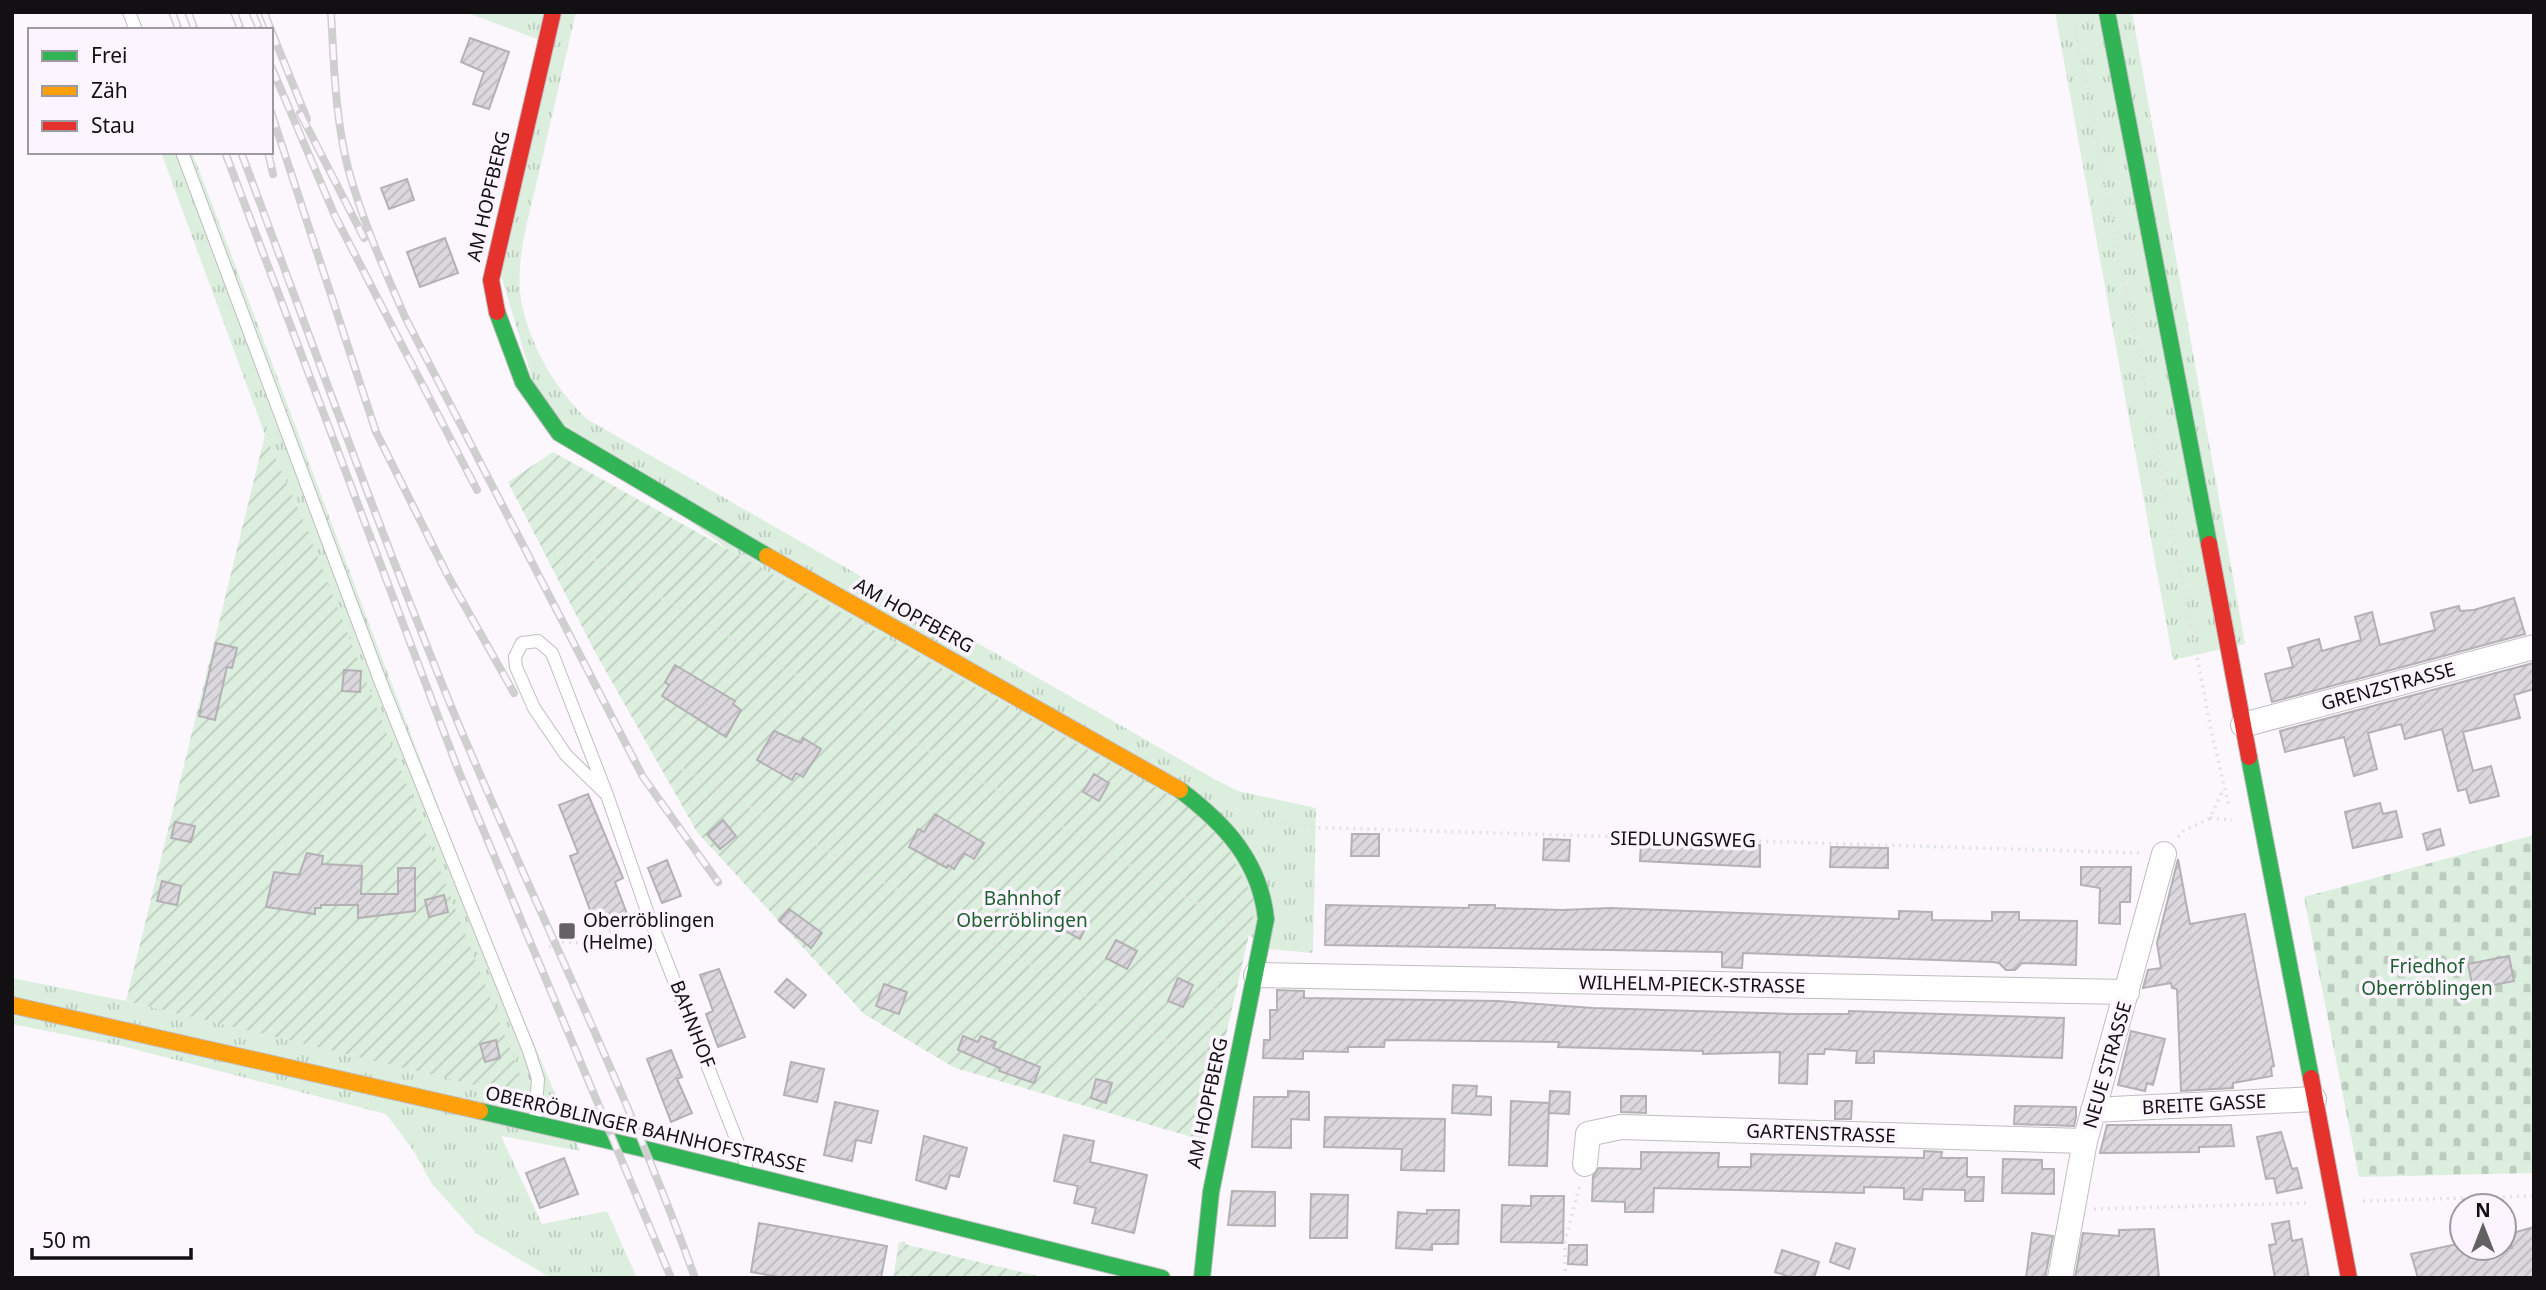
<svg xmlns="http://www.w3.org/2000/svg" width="2546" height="1290" font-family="'Noto Sans',sans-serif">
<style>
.grass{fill:url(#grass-tufts)}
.cemetery{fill:url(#cemetery-stones)}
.garden{fill:url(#garden-furrows)}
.building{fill:url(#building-hatch);stroke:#b4b1b4;stroke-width:2}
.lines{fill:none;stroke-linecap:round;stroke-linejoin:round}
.lane-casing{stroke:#c0bdc0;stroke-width:14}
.street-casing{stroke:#c0bdc0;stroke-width:26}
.fast-casing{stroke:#c0bdc0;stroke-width:18}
.slow-casing{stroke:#c0bdc0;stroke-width:18}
.jam-casing{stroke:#c0bdc0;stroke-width:18}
.path{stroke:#e2e2e3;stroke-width:3.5;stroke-dasharray:2 5;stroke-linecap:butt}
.lane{stroke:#fefeff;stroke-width:12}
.street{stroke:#fefeff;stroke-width:24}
.fast{stroke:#30b455;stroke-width:16}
.slow{stroke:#ff9f0a;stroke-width:16}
.jam{stroke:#e5322d;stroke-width:16}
.rail-casing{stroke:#d0cfd0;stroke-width:8}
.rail{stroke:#fcf5ff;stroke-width:5;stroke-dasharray:16;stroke-linecap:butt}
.poi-dot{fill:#646165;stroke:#fcf5ff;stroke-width:2.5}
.labels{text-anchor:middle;stroke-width:7;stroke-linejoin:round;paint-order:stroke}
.street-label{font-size:19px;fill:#121013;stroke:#fcf5ff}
.park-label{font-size:19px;fill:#1e5f2f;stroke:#fcf5ff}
.poi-label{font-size:19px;fill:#121013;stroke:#fcf5ff;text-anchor:start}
</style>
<defs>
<pattern id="grass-tufts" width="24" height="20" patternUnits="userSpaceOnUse" patternTransform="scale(1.75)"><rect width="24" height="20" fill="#dcefdf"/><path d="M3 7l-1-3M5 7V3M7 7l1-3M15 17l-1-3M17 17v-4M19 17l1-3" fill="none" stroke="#bcccbe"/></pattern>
<pattern id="cemetery-stones" width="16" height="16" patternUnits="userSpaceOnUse" patternTransform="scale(1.75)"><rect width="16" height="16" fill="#dcefdf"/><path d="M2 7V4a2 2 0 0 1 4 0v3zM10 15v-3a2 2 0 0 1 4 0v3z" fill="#bcccbe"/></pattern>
<pattern id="garden-furrows" width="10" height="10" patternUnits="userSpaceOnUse" patternTransform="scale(1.75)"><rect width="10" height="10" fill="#dcefdf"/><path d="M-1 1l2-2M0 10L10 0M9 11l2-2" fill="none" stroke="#bcccbe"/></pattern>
<pattern id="building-hatch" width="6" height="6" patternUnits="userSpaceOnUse" patternTransform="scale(1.75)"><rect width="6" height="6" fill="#dcd9de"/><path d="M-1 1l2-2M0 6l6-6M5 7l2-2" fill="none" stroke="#bcb9be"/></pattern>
</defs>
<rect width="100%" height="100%" fill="#fbf7fd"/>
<!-- grass -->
<path class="grass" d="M465 12H546L540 40Z
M558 12H576C564 64 552 116 540 168 531 211 513 261 522 305 531 347 556 390 587 419L1216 780 1238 791 1316 808 1313 953 1268 949 568 431 538 398 498 266Z
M2055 12H2132L2245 644 2173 660Z
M161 152H192C321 485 436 824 580 1151L501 1136 542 1224 607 1211 637 1278H551L477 1234 432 1184 413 1150 386 1114 122 1046 12 1024V978L126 1001 512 1093 304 522 265 435Z"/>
<!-- cemetery -->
<path class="cemetery" d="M2534 835V1173L2359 1177 2304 897Z"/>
<!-- garden -->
<path class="garden" d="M265 435 304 522 521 1077 512 1094 126 1001Z
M553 452 1185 804 1222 836 1256 904 1202 1140 955 1068 864 1014 697 832 595 652 508 482Z
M899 1242 912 1246 1046 1278H893Z"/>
<!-- building -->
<path class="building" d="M470 38 509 52 489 109 473 104 484 72 461 62Z
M407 179 414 200 389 209 381 188Z
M445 238 458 273 420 287 407 252Z
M2514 598 2525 634 2272 702 2265 674 2293 667 2288 648 2319 639 2322 651 2361 640 2355 617 2372 612 2380 645 2435 630 2431 613 2459 606 2460 611 2474 610Z
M216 643 237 648 232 668 227 667 215 720 199 716Z
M2533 663 2534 689 2514 695 2520 718 2463 732 2473 771 2491 766 2499 796 2470 803 2466 789 2458 791 2442 729 2405 739 2401 724 2368 733 2377 769 2354 776 2344 737 2285 752 2280 731Z
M675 665 735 701 733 704 741 710 726 737 662 696 669 685 665 682Z
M344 670 361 671 360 692 342 691Z
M774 731 801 743 803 738 821 749 803 777 796 773 792 780 757 760Z
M1094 774 1109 783 1099 801 1083 792Z
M588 794 623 878 615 882 627 914 596 926 570 856 578 853 559 805Z
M2380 803 2383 814 2396 811 2402 837 2353 848 2345 812Z
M935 814 984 843 974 859 964 853 954 869 948 865 947 868 909 847 918 829 924 832Z
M723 820 736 836 720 849 707 834Z
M175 822 195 826 191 842 171 838Z
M2440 829 2444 845 2427 850 2423 834Z
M1352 834H1379V856H1351Z
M1544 839 1570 840 1569 861 1543 860Z
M1641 842 1760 845V867L1640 861Z
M1831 847 1888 848V868L1830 867Z
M307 853 323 856 322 864 362 866 361 894H398V868H415V911L358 918V905H321V908H315V914L266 907 274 872 299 875Z
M2178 859 2190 924 2245 914 2274 1066 2271 1067 2272 1076 2233 1083V1088L2181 1091 2177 989 2172 988 2171 983 2143 988 2148 970 2161 968 2157 943Z
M667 860 681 896 662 903 648 868Z
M2081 867H2131L2130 902H2120V924L2099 923 2100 888 2081 885Z
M162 881 181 886 177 905 157 901Z
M444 895 448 912 429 917 425 900Z
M1326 905 1469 908V905H1495V908L1562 910 1610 908 1899 919V911L1932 912V920L1992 921V912H2019V920L2077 921 2076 965 2022 963 2015 970H2006L1999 963 1992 962 1743 953 1742 968 1722 967V952L1325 945Z
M789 909 822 933 811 948 779 921Z
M1070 913 1088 923 1080 939 1062 929Z
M1116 940 1137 951 1127 969 1106 958Z
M2509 956 2514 981 2473 989 2468 964Z
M719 969 745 1037 718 1047 706 1014 713 1011 700 975Z
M1178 978 1193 985 1183 1007 1168 1001Z
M787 979 806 995 794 1008 775 992Z
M884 984 907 992 899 1014 876 1006Z
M1277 990 1304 991V998L1498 1001 1593 1008 1793 1014H1849V1011L2064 1018 2062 1058 1874 1051V1063H1856L1857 1051 1825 1049 1824 1054H1808L1807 1084 1779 1083 1780 1052 1703 1054V1051L1558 1047 1559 1042 1385 1040 1384 1047H1348V1052L1303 1051V1059L1263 1058 1264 1040H1270V1010H1277Z
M2131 1031 2165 1039 2153 1085 2147 1083 2145 1091 2118 1085Z
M963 1036 978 1042 981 1036 996 1042 993 1048 1040 1067 1034 1083 999 1071 1000 1068 958 1050Z
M496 1040 500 1058 485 1062 480 1044Z
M671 1050 682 1077 677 1079 692 1113 671 1122 647 1059Z
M791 1062 824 1069 817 1102 784 1095Z
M1096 1079 1112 1083 1106 1103 1091 1098Z
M1453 1085 1477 1086 1476 1096 1491 1097V1115L1452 1113Z
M1288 1091 1309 1092V1120L1291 1119V1148L1252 1147 1254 1097H1288Z
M1550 1091 1570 1092 1569 1114 1549 1113Z
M1621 1096H1646V1113L1621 1112Z
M1511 1101 1549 1103 1547 1166 1509 1165Z
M1835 1101H1852L1851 1119H1835Z
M835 1102 878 1111 871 1143 856 1140 852 1161 824 1155Z
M2015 1106 2076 1107V1117L2074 1126 2014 1124Z
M1325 1117 1445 1119 1444 1171 1401 1170 1402 1149 1324 1147Z
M2107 1125H2231L2234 1146 2199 1147V1152L2100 1153Z
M2281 1132 2292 1169 2297 1168 2302 1188 2277 1193 2274 1178 2266 1179 2257 1137Z
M1064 1135 1094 1141 1090 1162 1147 1175 1134 1233 1092 1223 1096 1208 1074 1203 1078 1186 1054 1181Z
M924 1136 967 1148 959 1177 950 1175 946 1189 916 1180Z
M1924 1151 1942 1152 1941 1158H1967V1177H1984L1983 1201H1965V1190L1923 1189 1922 1200 1904 1199V1188L1864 1187V1193L1654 1188 1653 1212H1625V1202L1592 1201 1593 1176 1599 1168 1641 1169V1152L1719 1153 1718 1167H1751V1154L1924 1158Z
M564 1158 578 1194 540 1208 526 1173Z
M2003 1159 2042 1160V1169H2054V1194L2002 1193Z
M1232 1191 1275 1192V1226L1228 1225Z
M1311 1194 1348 1195 1347 1238H1310Z
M1531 1196H1564L1563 1243 1501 1242 1502 1205 1531 1206Z
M1427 1210H1459L1458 1244H1432V1250L1396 1248 1398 1212 1427 1214Z
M2289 1221 2292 1241 2302 1239 2309 1278H2275L2269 1245 2276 1244 2272 1224Z
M759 1223 887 1246 881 1278H785L751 1272Z
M2534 1227V1278H2418L2411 1254 2462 1243V1248H2512L2509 1234Z
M2154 1229 2159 1278H2075L2083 1233 2119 1236V1230Z
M2032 1233 2053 1236 2045 1278H2026Z
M1836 1243 1855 1249 1849 1269 1830 1262Z
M1569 1245H1587V1265L1568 1264Z
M1782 1250 1819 1262 1814 1278H1793L1775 1272Z"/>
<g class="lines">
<!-- lane casing -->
<g class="lane-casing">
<path id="lane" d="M129 12 136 30
M182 152 381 683 529 1051 538 1079 535 1122
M607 795 552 653 538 641 522 643 515 657 516 667 534 708 566 755 607 795 648 914 746 1164 745 1169"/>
</g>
<!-- street casing -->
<g class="street-casing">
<path id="street" d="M2243 725 2534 647
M1256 975 2127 992
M2093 1110 2314 1099
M1585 1164 1588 1134 1621 1127 2085 1141
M2060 1278 2085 1141 2164 854"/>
</g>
<!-- fast casing -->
<g class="fast-casing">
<path id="fast" d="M2107 12 2209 544
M497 312 523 382 559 433 767 556
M2249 757 2311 1078
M1180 790C1225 824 1260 861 1266 919L1211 1192 1202 1278
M480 1111 645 1149 1162 1278"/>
</g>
<!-- slow casing -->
<g class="slow-casing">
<path id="slow" d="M767 556 1180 790
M12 1005 480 1111"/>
</g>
<!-- jam casing -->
<g class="jam-casing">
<path id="jam" d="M497 312 491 280 553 12
M2209 544 2249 757
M2311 1078 2349 1278"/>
</g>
<!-- path -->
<path class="path" d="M2072 12 2213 739 2229 806
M576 549 1229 922 1204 1062 668 761
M2210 818 2232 820
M1256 820 1302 827 2140 853
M2178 837 2184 831 2210 818 2222 792
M549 947 562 942 582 943 634 921
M2363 1201 2534 1196
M2094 1209 2307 1203
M897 1278 904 1241
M1565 1278V1242L1580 1184"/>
<!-- lane -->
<use href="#lane" class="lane"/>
<!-- street -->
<use href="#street" class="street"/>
<!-- fast -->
<use href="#fast" class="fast"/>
<!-- slow -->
<use href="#slow" class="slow"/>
<!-- jam -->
<use href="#jam" class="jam"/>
<!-- rail casing -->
<g class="rail-casing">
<path id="rail" d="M172 12 179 30
M188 12 195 30
M234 12 241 30
M252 12 260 30
M264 12 271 30
M331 12C334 64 335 117 348 168 362 220 384 269 406 319L643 777 718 882
M271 30 307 119
M271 66 335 216 477 490
M271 112 376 432 448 576 514 693
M300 113 364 238
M225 152 459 772 671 1278
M241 152C311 339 378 527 453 711 532 901 625 1084 695 1278
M268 152 273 174"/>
</g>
<!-- rail -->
<use href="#rail" class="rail"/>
</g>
<!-- markers -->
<rect class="poi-dot" x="558" y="922" width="18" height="18" rx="3.5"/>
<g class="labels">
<!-- street labels -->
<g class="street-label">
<text transform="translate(488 196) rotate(-77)" y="7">AM HOPFBERG</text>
<text transform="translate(914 615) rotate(29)" y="7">AM HOPFBERG</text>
<text transform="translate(2388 686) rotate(-15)" y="7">GRENZSTRASSE</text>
<text transform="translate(1683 839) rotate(1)" y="7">SIEDLUNGSWEG</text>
<text transform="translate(1692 984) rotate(1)" y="7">WILHELM-PIECK-STRASSE</text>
<text transform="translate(693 1024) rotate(69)" y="7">BAHNHOF</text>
<text transform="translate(2107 1065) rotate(-74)" y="7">NEUE STRASSE</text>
<text transform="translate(1207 1103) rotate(-78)" y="7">AM HOPFBERG</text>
<text transform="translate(2204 1104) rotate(-3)" y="7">BREITE GASSE</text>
<text transform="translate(646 1129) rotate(13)" y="7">OBERRÖBLINGER BAHNHOFSTRASSE</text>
<text transform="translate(1821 1133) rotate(2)" y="7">GARTENSTRASSE</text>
</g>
<!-- park labels -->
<g class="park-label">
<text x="1022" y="905">Bahnhof<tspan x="1022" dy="22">Oberröblingen</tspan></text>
<text x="2427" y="973">Friedhof<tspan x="2427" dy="22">Oberröblingen</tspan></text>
</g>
<!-- poi labels -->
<g class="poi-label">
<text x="583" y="927">Oberröblingen<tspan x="583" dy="22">(Helme)</tspan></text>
</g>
</g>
<!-- border -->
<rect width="2546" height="1290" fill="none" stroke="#121013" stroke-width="28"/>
<!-- legend -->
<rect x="28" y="28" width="245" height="126" fill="#fcf5ff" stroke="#9e99a1" stroke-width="2"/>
<rect x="42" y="51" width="35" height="10" fill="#30b455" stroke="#9e99a1" stroke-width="2"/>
<text x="91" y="63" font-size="21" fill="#121013">Frei</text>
<rect x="42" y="86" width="35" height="10" fill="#ff9f0a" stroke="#9e99a1" stroke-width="2"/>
<text x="91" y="98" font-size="21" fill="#121013">Zäh</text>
<rect x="42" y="121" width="35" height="10" fill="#e5322d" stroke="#9e99a1" stroke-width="2"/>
<text x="91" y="133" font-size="21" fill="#121013">Stau</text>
<!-- north arrow -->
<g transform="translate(2483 1227)"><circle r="33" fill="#fcf5ff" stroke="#9e99a1" stroke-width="2"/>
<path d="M0-5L12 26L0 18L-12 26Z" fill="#646165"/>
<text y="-10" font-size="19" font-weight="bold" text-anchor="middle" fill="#121013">N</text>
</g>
<!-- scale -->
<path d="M32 1248v10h159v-10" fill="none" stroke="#121013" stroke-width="3.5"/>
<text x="42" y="1248" font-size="21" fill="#121013" stroke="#fcf5ff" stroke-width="5" paint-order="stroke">50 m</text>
</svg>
